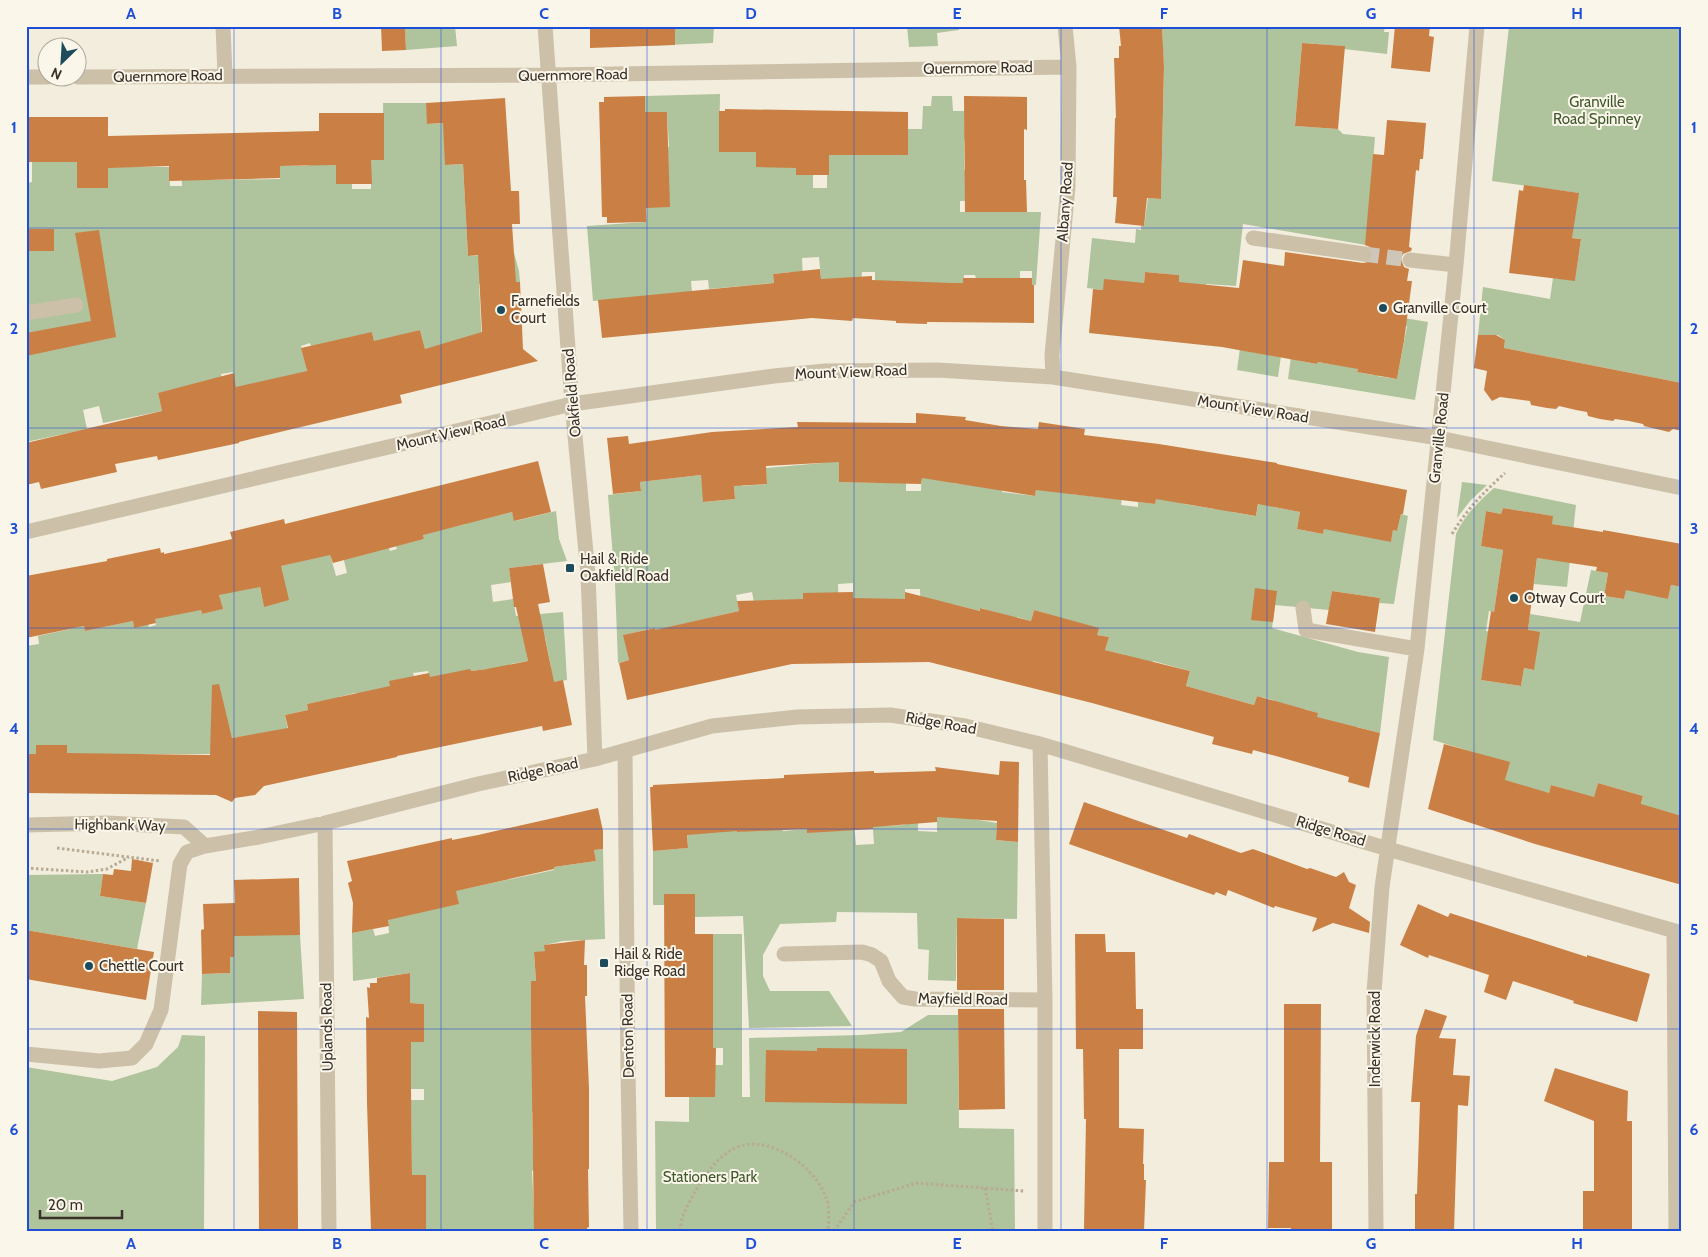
<svg xmlns="http://www.w3.org/2000/svg" width="1708" height="1257" font-family="Cabin,sans-serif">
<style>
.green{fill:#afc39d}
.building{fill:#ca8045}
.lines{fill:none;stroke-linecap:round;stroke-linejoin:round}
.minor-tunnel{stroke:#cec7b9;stroke-width:15;stroke-dasharray:15 8;stroke-linecap:butt}
.path{stroke:#b8aa93;stroke-width:3;stroke-dasharray:2.5 2.5;stroke-linecap:butt}
.minor{stroke:#ccc0a9;stroke-width:15}
.grid{fill:none;stroke:#1d4ed8;stroke-width:1;stroke-opacity:0.55}
.poi-dot{fill:#1c4b5c;stroke:#fbf6ea;stroke-width:2}
.labels{text-anchor:middle;stroke-width:4;stroke-linejoin:round;paint-order:stroke}
.street-label{font-size:15px;fill:#393129;stroke:#fbf6ea}
.park-label{font-size:15px;fill:#3f582c;stroke:#fbf6ea}
.poi-label{font-size:15px;fill:#393129;stroke:#fbf6ea;text-anchor:start}
.neatline{fill:none;stroke:#1d4ed8;stroke-width:2}
.grid-label{font-size:16px;text-anchor:middle;font-weight:bold;fill:#1d4ed8}
</style>
<rect width="100%" height="100%" fill="#f3eddd"/>
<!-- green -->
<path class="green" d="M405 26H455L457 46 406 50Z
M639 26 714 27 713 43 644 46 643 28Z
M907 26H959V30L937 33 938 46 909 47Z
M1162 26H1385L1384 32H1389L1387 54 1344 49V46L1302 43 1295 126 1338 129 1343 134 1375 137 1366 245 1243 224 1236 286 1206 284 1205 295 1177 301 1179 275 1145 272 1143 290H1103L1087 288 1092 238 1135 243 1136 229 1141 230V226H1144L1148 198 1161 199 1164 71Z
M1509 26H1682V383L1504 348 1505 340 1498 335H1478L1483 287 1550 299 1553 278 1575 280 1581 239 1561 236 1578 193 1492 181Z
M720 94 719 152H756V167H781L796 152V175H813V188H827V175H829V151L838 155H908V129H922L923 106H931L932 96H952L953 111H982L983 140H964V170H981L982 201H960V212H1041L1036 285H1032V271H1020V285L976 278 975 275H964L963 283 875 285V272H862L861 283 821 279 819 257 802 258 803 281 792 282 791 272 773 274 774 283 709 289 708 280 691 281 692 292 593 301 587 226 646 222 649 148 669 147 667 112H645V96Z
M383 103H426L428 124 461 122 445 153 446 165 463 164 468 256 514 253 519 271 520 282 479 284 482 345 425 349 420 330 405 334 378 357 372 332 318 372 310 343 301 346 307 372 237 391 233 372 221 374 226 395 158 393 162 411 103 423 99 406 83 410 87 429 26 442V183L32 182V162H77V188H108V167H169L170 186H182L181 167 213 180 280 179V166H306L336 160V184H352V189H371V160H384Z
M1404 318 1428 322 1415 400 1288 379 1291 357 1301 361 1317 364 1318 362 1358 368 1357 372 1373 375 1374 372 1378 373 1377 376 1397 379 1407 326 1403 325Z
M1240 348C1254 352 1267 356 1281 356L1278 377 1237 370Z
M839 460V482L906 483V491H921L922 461 953 483 985 487 1004 468 1002 492 1035 496 1039 470 1072 494 1106 498 1108 479 1124 481 1121 505 1138 507V502L1155 504 1158 483 1184 504 1215 509 1234 497 1232 512 1256 516 1259 501 1274 507 1300 512 1297 529 1323 534 1326 517 1391 541 1393 530 1397 531 1401 514 1408 516 1394 604 1379 603 1380 598 1332 591 1329 610 1275 605 1272 628 1358 652 1389 657 1380 733 1357 727 1355 737 1315 724 1317 713 1305 709 1302 720 1273 700 1257 696 1254 705 1186 686 1190 671 1153 661 1148 674 1122 667 1125 655 1105 650 1109 637 1097 635 1039 651 1048 614 1034 610 1031 621 1017 617 1010 643 988 637 995 612 981 608 980 611 952 604 946 629 921 623 920 589H905V599L853 600V583L838 584 839 626H821L820 593H803V599L760 632 752 592 736 595 739 611 666 628 661 654 654 628 624 635 629 660 618 663 615 583 608 495 641 491 640 482 701 475 704 502 735 499 733 470H740L742 486 767 484 766 468 822 463Z
M1462 482 1487 485 1470 501 1457 518Z
M1494 488 1576 505 1567 587 1534 584 1537 558 1560 561 1565 526 1552 524V516L1503 508 1501 514 1486 511 1481 546 1503 550 1494 612 1489 611 1486 631 1493 632 1484 662 1481 680 1521 686 1524 668 1533 670 1528 630 1530 614 1580 622 1591 570 1608 573 1604 596 1624 599 1628 577 1668 599 1671 585 1682 587V816L1641 805 1643 796 1598 783 1591 810 1568 790 1551 785 1549 793 1503 788 1509 763 1433 740 1456 534C1464 516 1479 501 1494 488Z
M556 511 559 539 567 561 509 568 511 582 491 585 493 602 513 599 516 616 563 612 567 680 548 683 551 667 545 637 524 641 528 661 511 664 492 694 487 669 471 671 435 701 428 671 413 673 414 676 395 707 355 693 339 697 346 728 321 701 307 704 308 710 285 715 289 736 253 735 232 738 228 724 210 754H67V745H36V754H26V646L39 644 38 636 84 626 85 631 133 621 134 627 148 624 149 627 156 625 155 619 198 600 202 614 222 609 219 595 257 575 264 606 281 566 330 554 336 576 347 573 342 552 389 548 390 551 397 549 396 546 424 539 421 526 447 520 449 528 466 524 464 515 480 520 512 512 515 521Z
M937 813 997 823 996 840 1018 842 1017 919 957 918 956 981 928 980 929 950 918 949 917 913 837 912 836 922 780 924 763 955V976L770 991H829L852 1026 749 1028 743 916 695 917V895L665 905H653V851L688 848 687 833 723 832V823H736L737 832 782 827 783 831 807 829V833L854 824 856 845 874 844 872 814 882 826 904 825 918 818V831L937 832Z
M603 849 605 939 563 941 545 945V951L534 953 536 981H531L546 1025 531 1026 532 1040 546 1084H532V1096L546 1112H532L533 1154 546 1170 532 1171 534 1212 547 1229H534V1231H426V1215H413L424 1185 426 1184V1176L412 1175 411 1100H424V1089H411L410 1042 424 1031V1004L410 1003V973L353 981 352 933 373 929 375 936 389 933 388 919 458 904 455 887 464 889 554 870V867L596 861 594 850Z
M103 874 100 896 146 903 137 949 26 930V875Z
M234 934 300 935 304 999 201 1005 202 974 230 973V957H234Z
M713 934H742V1097H750L749 1038 860 1035 901 1032 928 1015H958L959 1128 1014 1129 1015 1231H656L655 1121 689 1122V1097L715 1065H723V1048H713Z
M182 1035 205 1036 204 1231H26V1067L112 1081 157 1067 178 1047Z"/>
<!-- building -->
<path class="building" d="M381 26H405L406 50 382 51Z
M590 26H675V45L590 48Z
M1119 26H1162L1164 67 1161 199 1147 198 1144 226 1115 223 1117 197H1113L1115 118H1116L1114 58H1119V46H1121Z
M1395 26H1430L1429 36 1434 37 1430 72 1391 68Z
M1302 43 1345 46 1338 129 1295 126Z
M645 96V112H667L670 207 646 208V222L607 223V217H602L599 102H604V97Z
M964 96 1027 97V130L1024 129V180H1026L1027 212H965Z
M505 98 511 191H519L520 224H512L516 282H520L523 349 538 361 400 395 402 403 280 432 239 442V443L158 460 157 456 115 464 117 472 41 489 39 482 26 485V443L162 411 158 393 234 373 236 387 307 371 301 348 372 332 374 341 420 330 425 349 482 332 478 255 468 256 463 164 445 165 443 123 427 124 426 103Z
M725 109 908 112V155H829V175H796V168L756 167V152H719V111H725Z
M319 113H384V160H371L372 184H336V165L280 166V178L169 181V166L108 168V188H77V162H26V117H108V136L319 131Z
M1387 120 1426 123 1423 159H1420L1419 171 1416 170 1409 247 1412 248 1411 251 1403 254 1401 259 1404 267 1409 269 1407 281H1412L1404 341 1397 379 1357 372 1358 369 1318 362 1317 364 1222 347 1089 333 1093 289 1103 290 1104 279 1144 283 1145 272 1179 275V282L1239 288 1243 260 1284 266 1285 252 1363 263 1368 262 1373 255 1370 247 1365 245 1373 154 1384 155Z
M1524 185 1579 193 1572 238 1581 239 1575 281 1509 273 1519 190 1523 191Z
M26 229H54V251H26Z
M99 230 116 337 26 356V333L91 321 75 233Z
M820 269 821 279 872 276V280L952 283H963V278H1032V285H1034V323L927 322V324L896 323V321L853 318 852 321 812 318 602 338 598 300 774 283 773 274Z
M1478 335H1496L1505 340 1504 348 1682 383V431L1673 429 1669 432 1644 426 1643 424 1629 421 1615 419 1613 421 1600 419 1588 416 1587 412 1576 410 1559 406 1556 409 1547 408 1531 405 1530 401 1500 397 1492 401 1484 390 1487 371 1474 368Z
M916 413 966 417 965 420 1001 426 1038 429 1039 422 1085 429 1084 435 1159 444 1277 463V464L1407 490 1403 514H1401L1397 531 1393 530 1391 542 1324 529 1323 534 1297 529 1300 512 1258 504 1256 516 1156 499 1155 504 1036 490 1035 496 922 478 921 484 839 482V462L766 466 767 484 734 486 735 499 703 502 701 475 640 482 641 491 613 494 607 438 628 436 629 444 712 432 798 427 797 422 916 423Z
M538 461 551 512 514 521 512 512 423 535 424 539 333 563 330 555 281 566 289 600 264 607 260 587 219 595 223 609 202 614 201 610 155 619 156 623 134 628 133 621 85 631 84 626 26 638V576L107 561V559L160 548 161 553 164 552V554L197 547 232 539 230 532 284 519 285 524Z
M1503 508 1553 516 1552 524 1603 532V530L1682 544V587L1671 585 1668 599 1626 590 1624 599 1604 596 1608 573 1596 571 1597 567 1537 558 1528 630 1540 632 1534 670 1524 668 1521 686 1481 680 1491 611 1494 612 1503 550 1481 546 1486 511 1501 514Z
M543 564 550 602 538 604 554 682 563 680 572 725 543 731 542 726 397 756V757L264 786 255 795 235 798 232 802 216 795 26 793V754H36V745H67V753L210 755 212 685 219 684 232 738 288 728 285 715 308 710 307 704 390 686 389 681 429 673 430 677 470 669 471 671 487 669 528 661 516 607H514L509 568Z
M1255 588 1277 591 1273 622 1251 620Z
M1332 591 1380 598 1375 632 1326 624Z
M853 592V598L905 599V592L980 611V608L1031 621 1034 610 1099 628 1097 635 1109 637 1105 650 1190 671 1186 686 1254 705 1257 696 1318 713 1317 717 1380 733 1369 788 1348 782 1349 777 1276 756 1253 750 1252 754 1212 744 1214 737 1092 703 929 662 792 664 627 700 619 663 629 660 623 635 655 628V630L739 611 737 601 803 599V593Z
M1444 744 1510 762 1505 780 1549 793 1551 785 1594 797 1598 783 1643 796 1641 804 1682 816V885L1535 844 1428 809Z
M1000 761 1019 762 1018 842 996 840 997 821 937 817V822L873 827V829L807 833V829L737 832V831L687 835 688 848 653 851 650 787H653V785L784 778V775L805 774 874 771V773L936 771 935 767 999 775Z
M1084 802 1187 838 1189 834 1241 853 1253 849 1307 869 1310 868 1336 877 1344 872 1349 882 1356 885 1349 908 1370 922 1369 933 1333 923 1312 932 1317 918 1275 906 1274 908 1228 890 1226 896 1216 892 1214 895 1069 844Z
M598 808 603 831V849L594 850 596 861 554 867V869L456 891 459 904 388 920 389 926 352 933 353 903 348 883 352 881 347 861 452 838V840L478 835Z
M132 859 153 863 146 903 100 896 103 874 113 875 114 869 131 871Z
M299 878 300 935 234 936V957H230V973L202 974 201 930 204 929 203 904 235 903 234 880Z
M664 894H695V934H713V1048H716L715 1097H665Z
M1418 904 1448 917 1450 913 1587 957V955L1650 974 1637 1022 1573 1003 1574 1001 1513 981 1506 1000 1484 992 1489 975 1429 955 1428 958 1400 945Z
M957 918 1004 919V990H957Z
M26 930 154 952 146 1000 26 979Z
M1075 934H1105L1106 952H1135L1136 1009H1143V1049H1119V1128L1144 1129 1143 1164H1144V1180H1146L1144 1231H1085L1084 1228 1086 1119H1084L1083 1049H1076Z
M585 940 584 965H587V996H585L589 1088V1169H588L589 1227 587 1228V1231H534L531 1026V981H536L534 952 545 951 544 945Z
M410 973V1003L424 1004V1042H411V1089L412 1175H426V1231H371L367 1103 366 1017 369 1018 367 987 370 988V983H377V978Z
M1284 1004H1321L1320 1162H1332V1231H1291V1228H1268L1269 1162H1284Z
M958 1009H1004L1005 1109 959 1110Z
M1425 1009 1447 1016 1439 1038 1456 1039 1453 1075 1470 1076 1468 1106 1458 1105 1454 1231H1415V1194H1417L1420 1102H1411L1416 1036Z
M258 1011 297 1012 298 1231H259Z
M817 1048 907 1049V1104L765 1102 766 1050 817 1051Z
M1555 1068 1628 1091 1627 1121H1632V1231H1583V1191H1594V1121L1544 1101Z"/>
<g class="lines">
<!-- minor-tunnel -->
<path class="minor-tunnel" d="M1364 254 1410 260"/>
<!-- path -->
<path class="path" d="M1452 534C1467 509 1484 492 1505 473
M57 848 160 861
M26 868 87 872 107 869 129 857
M985 1188 993 1231
M680 1231C681 1226 681 1220 683 1216 685 1209 690 1202 693 1195 706 1173 723 1146 751 1144 782 1143 821 1173 828 1204 829 1212 829 1222 828 1231
M834 1231 854 1202 916 1183 1024 1191"/>
<!-- minor -->
<path class="minor" d="M223 26 225 75
M545 26 572 404 588 574 595 759
M26 77H48
M78 77 548 75 1069 67
M1253 238 1364 254
M1410 260 1456 265
M26 313 76 305
M1053 377 1052 355 1068 187 1069 67 1065 26
M26 532 572 404 774 376 825 371 937 370 1053 377 1439 438 1682 488
M1303 608 1306 630 1417 649
M1040 744 1045 1000V1231
M625 751 628 1073 631 1231
M325 823 329 1231
M26 825 107 823 184 827 205 846
M1674 931 1676 1231
M784 954 862 952 872 955 881 961 889 981 903 997 915 999 1045 1000
M26 1054 99 1061 132 1058 146 1044 161 1010 180 864 187 852 205 846 259 837 325 823 478 784 595 759 712 726 797 717 890 715 965 726 1040 744 1388 849 1682 933
M1376 1231 1374 992 1382 887 1417 649 1456 265 1477 26"/>
</g>
<!-- grid -->
<path class="grid" d="M234 26V1231M441 26V1231M647 26V1231M854 26V1231M1061 26V1231M1267 26V1231M1474 26V1231M26 228H1682M26 428H1682M26 628H1682M26 829H1682M26 1029H1682"/>
<!-- markers -->
<g class="poi-dot">
<circle cx="1383" cy="308" r="5"/>
<circle cx="501" cy="310" r="5"/>
<rect x="565" y="563" width="10" height="10" rx="2.5"/>
<circle cx="1514" cy="598" r="5"/>
<rect x="599" y="958" width="10" height="10" rx="2.5"/>
<circle cx="89" cy="966" r="5"/>
</g>
<g class="labels">
<!-- street labels -->
<g class="street-label">
<text transform="translate(978 68) rotate(-1)" y="5">Quernmore Road</text>
<text transform="translate(573 75) rotate(-1)" y="5">Quernmore Road</text>
<text transform="translate(168 76) rotate(-1)" y="5">Quernmore Road</text>
<text transform="translate(1065 202) rotate(-86)" y="5">Albany Road</text>
<text transform="translate(851 372) rotate(-2)" y="5">Mount View Road</text>
<text transform="translate(572 393) rotate(-95)" y="5">Oakfield Road</text>
<text transform="translate(1253 409) rotate(9)" y="5">Mount View Road</text>
<text transform="translate(451 433) rotate(-13)" y="5">Mount View Road</text>
<text transform="translate(1439 438) rotate(-84)" y="5">Granville Road</text>
<text transform="translate(941 723) rotate(10)" y="5">Ridge Road</text>
<text transform="translate(543 770) rotate(-12)" y="5">Ridge Road</text>
<text transform="translate(120 825) rotate(1)" y="5">Highbank Way</text>
<text transform="translate(1331 831) rotate(17)" y="5">Ridge Road</text>
<text transform="translate(963 999) rotate(1)" y="5">Mayfield Road</text>
<text transform="translate(327 1027) rotate(-91)" y="5">Uplands Road</text>
<text transform="translate(628 1036) rotate(-91)" y="5">Denton Road</text>
<text transform="translate(1375 1039) rotate(-90)" y="5">Inderwick Road</text>
</g>
<!-- park labels -->
<g class="park-label">
<text x="1597" y="107">Granville<tspan x="1597" dy="17">Road Spinney</tspan></text>
<text x="710" y="1182">Stationers Park</text>
</g>
<!-- poi labels -->
<g class="poi-label">
<text x="511" y="306">Farnefields<tspan x="511" dy="17">Court</tspan></text>
<text x="1393" y="313">Granville Court</text>
<text x="580" y="564">Hail &amp; Ride<tspan x="580" dy="17">Oakfield Road</tspan></text>
<text x="1524" y="603">Otway Court</text>
<text x="614" y="959">Hail &amp; Ride<tspan x="614" dy="17">Ridge Road</tspan></text>
<text x="99" y="971">Chettle Court</text>
</g>
</g>
<!-- border -->
<rect width="1708" height="1257" fill="none" stroke="#fbf6ea" stroke-width="55"/>
<!-- north arrow -->
<g transform="translate(62 62) rotate(205)"><circle r="24" fill="#fbf6ea" stroke="#ada79d"/>
<path d="M0-4L9 19L0 12L-9 19Z" fill="#1c4b5c"/>
<text y="-8" font-size="14" font-weight="bold" text-anchor="middle" fill="#393129">N</text>
</g>
<!-- scale -->
<path d="M40 1210v8h82v-8" fill="none" stroke="#393129" stroke-width="2.5"/>
<text x="48" y="1210" font-size="15" fill="#393129" stroke="#fbf6ea" stroke-width="4" paint-order="stroke">20 m</text>
<rect x="28" y="28" width="1652" height="1202" class="neatline"/>
<g class="grid-label">
<text x="131" y="19">A</text>
<text x="337" y="19">B</text>
<text x="544" y="19">C</text>
<text x="751" y="19">D</text>
<text x="957" y="19">E</text>
<text x="1164" y="19">F</text>
<text x="1371" y="19">G</text>
<text x="1577" y="19">H</text>
<text x="14" y="133">1</text>
<text x="1694" y="133">1</text>
<text x="14" y="334">2</text>
<text x="1694" y="334">2</text>
<text x="14" y="534">3</text>
<text x="1694" y="534">3</text>
<text x="14" y="734">4</text>
<text x="1694" y="734">4</text>
<text x="14" y="935">5</text>
<text x="1694" y="935">5</text>
<text x="14" y="1135">6</text>
<text x="1694" y="1135">6</text>
<text x="131" y="1249">A</text>
<text x="337" y="1249">B</text>
<text x="544" y="1249">C</text>
<text x="751" y="1249">D</text>
<text x="957" y="1249">E</text>
<text x="1164" y="1249">F</text>
<text x="1371" y="1249">G</text>
<text x="1577" y="1249">H</text>
</g>
</svg>
